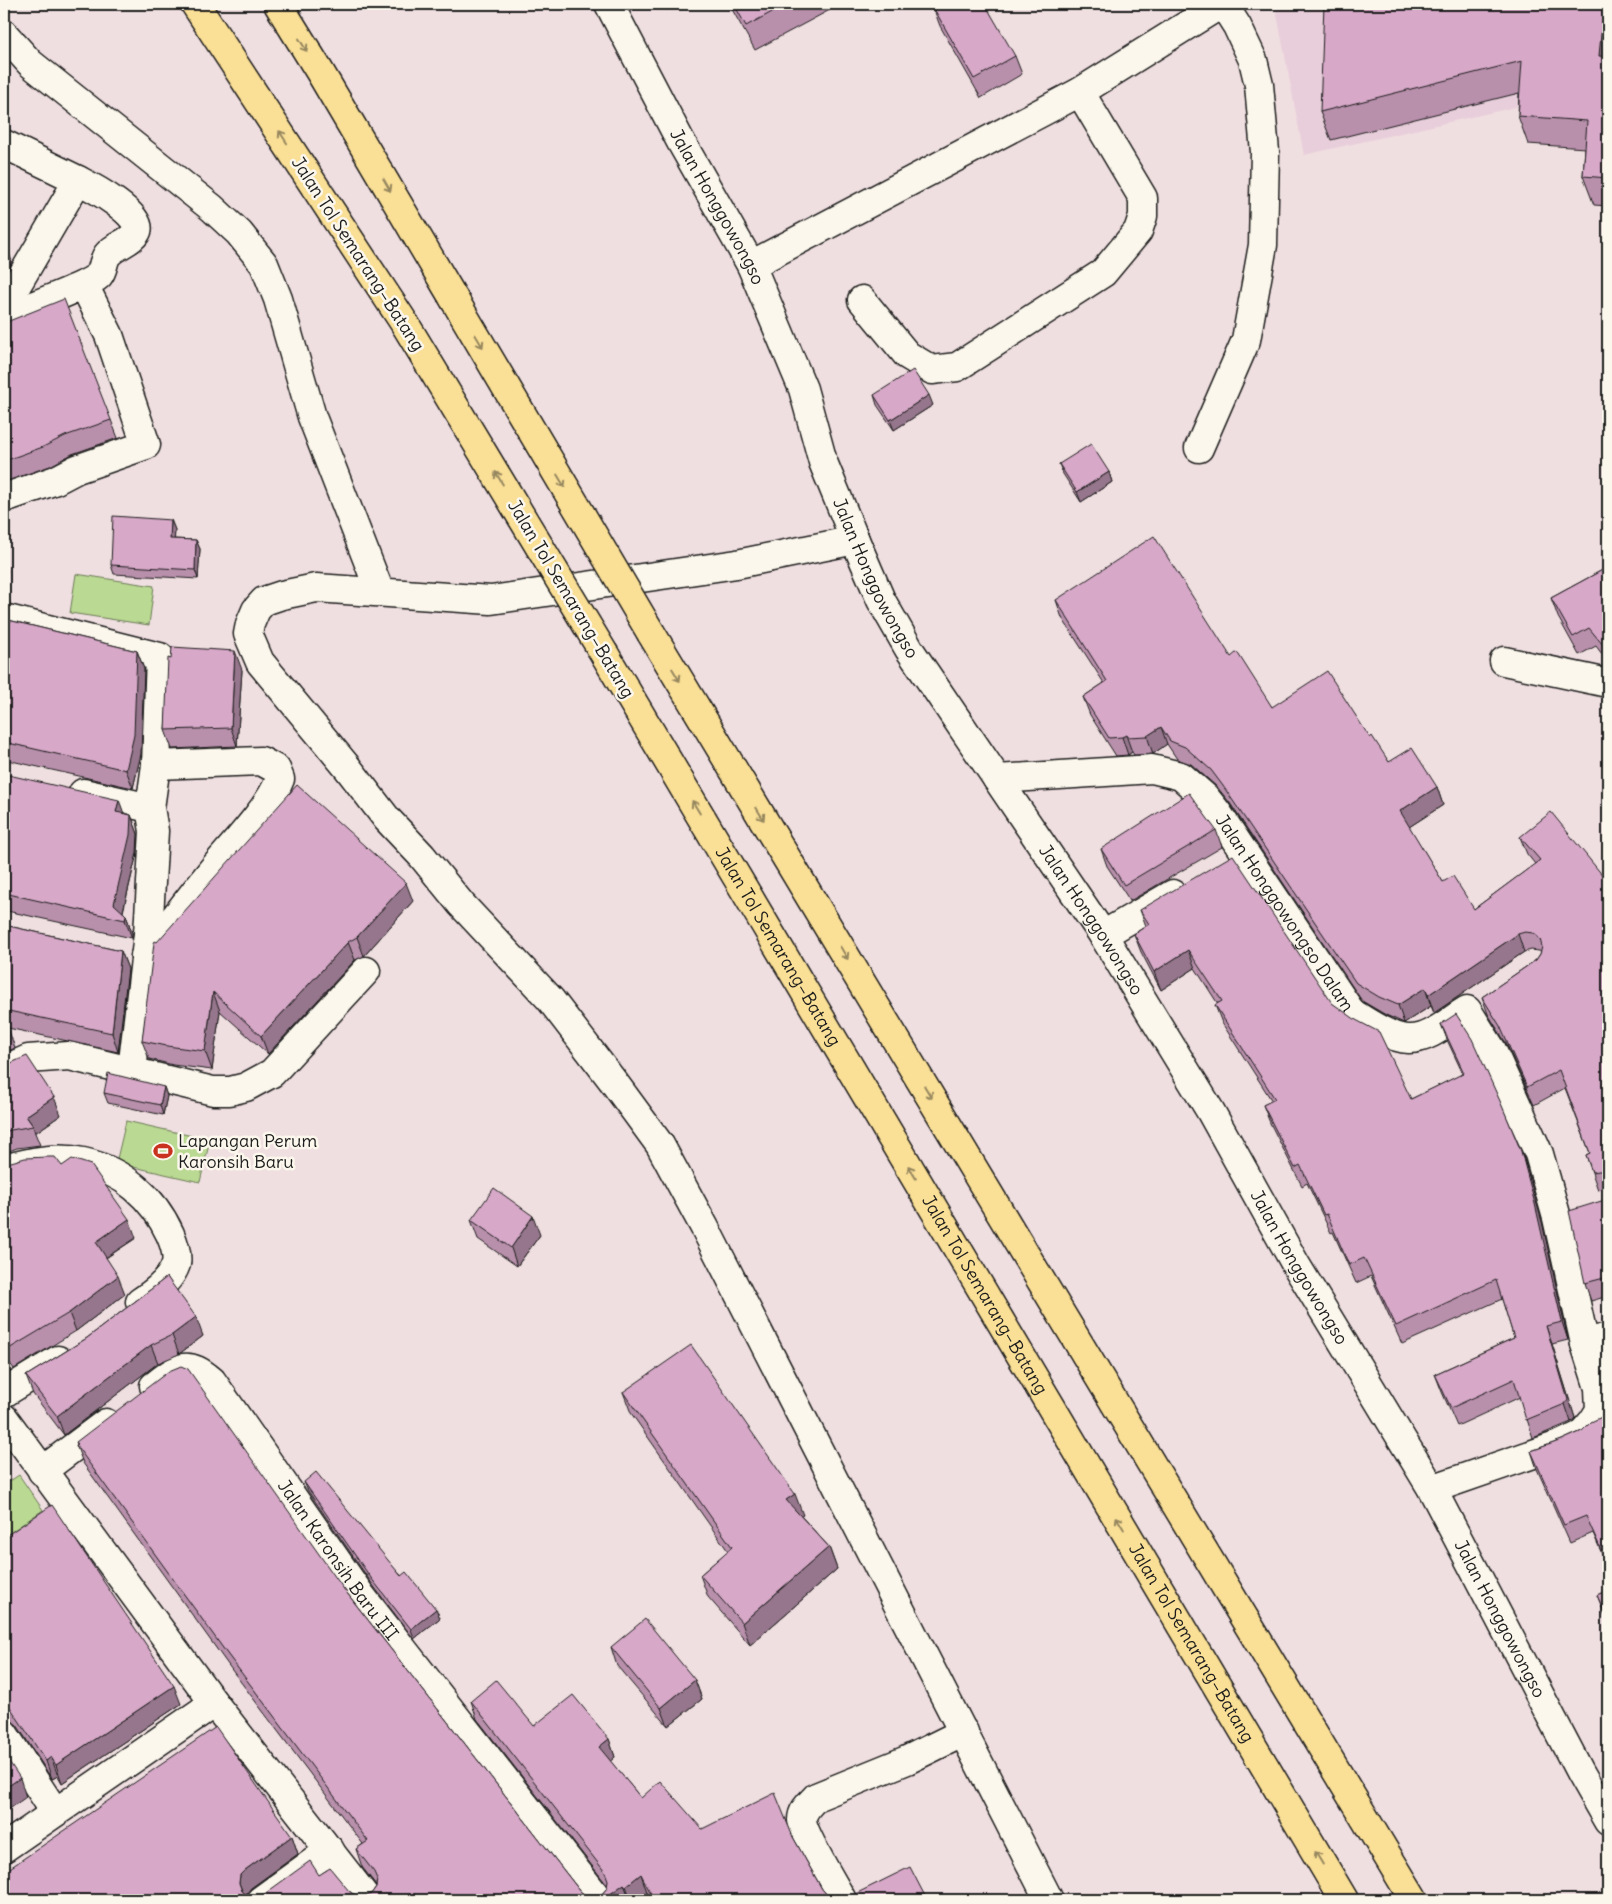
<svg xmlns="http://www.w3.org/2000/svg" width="1612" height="1904" font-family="Delius,sans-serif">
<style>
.built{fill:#e8ceda}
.green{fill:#bad992;stroke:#6b7a57}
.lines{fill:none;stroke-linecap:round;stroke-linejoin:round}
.minor-casing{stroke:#1c1c1c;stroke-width:31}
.highway-casing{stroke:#1c1c1c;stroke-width:31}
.minor{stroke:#fbf7ec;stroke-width:28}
.highway{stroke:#fadf96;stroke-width:28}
.highway-bridge-casing{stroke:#1c1c1c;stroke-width:31;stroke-linecap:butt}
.highway-bridge{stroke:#fadf96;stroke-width:28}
.wall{fill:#b990ac;stroke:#1c1c1c}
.shaded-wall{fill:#96768c;stroke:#1c1c1c}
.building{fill:#d7a8c8;stroke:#1c1c1c}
.oneway{stroke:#96875f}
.labels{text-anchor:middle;stroke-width:5;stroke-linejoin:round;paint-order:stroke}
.street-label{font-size:18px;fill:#1c1c1c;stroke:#fbf7ec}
.poi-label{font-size:18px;fill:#1c1c1c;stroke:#fbf7ec;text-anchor:start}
</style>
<rect width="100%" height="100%" fill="#f0dfe1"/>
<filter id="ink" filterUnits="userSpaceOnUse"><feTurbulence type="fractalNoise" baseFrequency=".02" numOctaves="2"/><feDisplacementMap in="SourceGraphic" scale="10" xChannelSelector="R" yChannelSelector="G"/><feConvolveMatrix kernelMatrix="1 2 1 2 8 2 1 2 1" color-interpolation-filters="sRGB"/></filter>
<g filter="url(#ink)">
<!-- built -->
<path class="built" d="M1275 4H1608V86L1304 155Z"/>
<!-- green -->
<path class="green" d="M76 574 154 586 149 625 70 613Z
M126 1121 210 1140 200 1182 116 1163Z
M19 1475 43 1510 4 1537V1485Z"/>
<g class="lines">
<!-- minor casing -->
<g class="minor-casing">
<g id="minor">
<path id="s1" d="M609 4 680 140 751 265 803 389 823 462 855 540 881 600 909 649 1103 935 1211 1112 1296 1265 1432 1489 1580 1772 1608 1821"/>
<path d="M4 34 30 63 212 208 239 233 264 264 278 299 312 417 380 592"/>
<path d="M4 144 78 180 4 307"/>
<path d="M751 265 1080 92 1221 4"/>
<path d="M862 300 907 355 932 370 957 367 1103 273 1138 231 1143 216V198L1080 92"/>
<path d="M4 317C21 310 89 286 99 275 104 269 103 259 108 254 116 245 129 243 136 233 147 216 90 186 78 180"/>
<path d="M1199 448 1246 340 1263 245 1265 152 1259 85 1253 60 1237 26 1223 4"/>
<path d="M4 498 56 480 77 469 146 445 109 335 84 285"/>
<path d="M855 540 737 564 491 600 316 588 282 595 264 601 256 610 250 624 248 634 260 662 347 767 387 819 422 856 461 904 550 999 613 1081 660 1145 705 1228 1049 1900"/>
<path d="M4 618 160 657 156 765 150 808 154 831 148 934 132 1070"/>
<path d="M1504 661 1608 683"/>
<path id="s2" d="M997 779 1152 769 1181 776 1205 797 1217 812 1351 1012C1365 1021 1391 1039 1408 1039 1429 1040 1450 1020 1467 1010L1492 1050 1539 1154 1557 1218 1585 1344 1599 1388 1600 1410 1593 1421 1581 1435 1562 1444 1432 1489"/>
<path d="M83 793 150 808"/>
<path d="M1103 935 1173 894"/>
<path d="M145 956C166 929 187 901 209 874 230 848 269 809 280 779L276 769 261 761 156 765"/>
<path d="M4 1070 28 1059 69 1056 213 1091H230L246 1087 272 1073 366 971"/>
<path d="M4 1169C29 1162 57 1156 83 1162 123 1171 153 1197 170 1234 174 1243 178 1254 176 1264 171 1280 154 1293 140 1302"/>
<path d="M1585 1344 1608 1337"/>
<path id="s3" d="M154 1386C179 1367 187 1359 212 1381L362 1597 599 1900"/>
<path d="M4 1393 58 1360"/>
<path d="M4 1418 214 1703 368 1900"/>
<path d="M42 1471 106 1423"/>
<path d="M4 1734 55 1812"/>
<path d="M4 1848 214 1703"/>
<path d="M261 1900 330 1850"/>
<path d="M842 1900C834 1885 803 1834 802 1820 802 1810 810 1804 816 1797L907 1760 964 1732"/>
</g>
</g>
<!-- highway casing -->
<g class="highway-casing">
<g id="highway">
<path d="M195 4 405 324"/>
<path d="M278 4 320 72 454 299"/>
<path d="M651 633 1414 1900"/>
<path id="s4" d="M605 655 1344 1900"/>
</g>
</g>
<!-- minor -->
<use href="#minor" class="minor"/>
<!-- highway -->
<use href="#highway" class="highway"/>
<!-- highway-bridge casing -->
<g class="highway-bridge-casing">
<path id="highway-bridge" d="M454 299 651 633
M405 324 605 655"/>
</g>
<!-- highway-bridge -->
<use href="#highway-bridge" class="highway-bridge"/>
</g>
<!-- wall -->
<path class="wall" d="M663 4H678L666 10Z
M729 4H841L755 50Z
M1608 4V206L1594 205 1583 176 1585 148 1528 144 1518 116 1519 93 1331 140 1320 112Z
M933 7 1015 56 1022 74 981 98 940 26Z
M4 323 111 420 118 438 72 454 50 466 4 482Z
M874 395 933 405 894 430 877 405Z
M1059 464 1109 472 1112 482 1081 502 1063 474Z
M171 520 175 530 174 539 196 540 200 549 198 579 114 574 111 565Z
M1608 567V662L1596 646 1579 655 1558 617 1551 598Z
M1056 600 1231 657 1272 707 1370 738 1389 762 1437 787 1443 805 1409 827 1443 882 1474 909 1535 864 1527 854 1520 837 1608 882V1188L1598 1190 1586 1155 1590 1153 1565 1088 1534 1105 1506 1043 1488 1014 1482 997 1536 960 1540 954 1541 952 1539 951 1531 950 1524 952 1434 1013 1431 1006 1404 1023 1386 1015 1362 1001 1230 803 1217 787 1191 764 1177 759 1167 744 1153 754 1134 755 1132 752 1128 755 1116 756 1090 715 1083 697 1104 683 1062 618Z
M4 619 137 651 144 669 141 754 133 788 7 760H4Z
M171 659 242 670 237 746 172 749 165 730Z
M4 774 131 815 138 834 137 853 123 912 126 915 132 933V938L7 911H4Z
M1216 830 1222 847 1130 901 1107 866 1101 849Z
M413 901 364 956 355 960 268 1054 220 1011 212 1070 173 1065 149 1059 142 1041 157 942Z
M1140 910 1332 1003 1411 1099 1463 1074 1448 1042 1441 1024 1521 1151 1527 1169 1542 1222 1568 1340 1552 1344 1575 1418 1571 1422 1533 1438 1520 1397 1457 1426 1442 1392 1435 1374 1514 1338 1502 1299 1402 1344 1371 1276 1356 1283 1333 1232 1331 1233 1307 1183 1302 1186 1270 1123 1263 1105 1272 1101 1222 1023 1215 1005 1218 1004 1195 968 1161 990 1141 952 1134 934 1146 926Z
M4 925 121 951 128 969 118 1052 8 1028 15 1048 4 1053Z
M4 1066 61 1115 35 1133 40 1145 17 1148 4 1153Z
M164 1087 167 1096 163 1115 108 1103 104 1093Z
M4 1164 62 1166 136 1238 106 1258 125 1294 76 1331 14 1369 4 1355Z
M1608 1199V1296L1591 1301 1585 1283 1606 1200Z
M471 1220 540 1235 517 1266 478 1239Z
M167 1277 203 1336 179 1354 158 1363 64 1435 33 1394 26 1376 87 1338Z
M623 1392 803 1515 801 1516 829 1547 837 1569 750 1645 708 1597 700 1575 728 1551 631 1413Z
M1608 1414V1568L1593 1533 1570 1543 1537 1469 1531 1451 1562 1440 1582 1431Z
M76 1442 343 1588 580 1891 586 1896 594 1897 602 1894 607 1888V1885L477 1719 471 1701 534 1726 609 1739 615 1757 610 1761 641 1798 702 1829 793 1837 822 1889 831 1900H651L647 1892 638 1900H4L292 1836 298 1854 251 1888 247 1893V1895L248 1896 256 1897 319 1875 349 1891 356 1896 364 1897 371 1894 376 1887V1885L362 1867 356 1849 363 1844 234 1673 83 1463 76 1445 77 1444Z
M304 1482 436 1609 440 1618 414 1639 375 1588 308 1491Z
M4 1537 181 1704 62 1783 58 1776 52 1779 17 1725 11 1720 4 1718Z
M1608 1590V1623L1597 1595Z
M611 1647 695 1680 702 1699 668 1726 617 1666Z"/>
<!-- shaded-wall -->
<path class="shaded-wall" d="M1598 4H1608V83L1599 56Z
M6 243 12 262 4 276V246Z
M929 395 933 405 894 430 890 420Z
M1109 472 1112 482 1081 502 1077 492Z
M171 520 175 530 174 548 170 539Z
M196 540 200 549 198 579 195 570Z
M4 563 7 571 4 582Z
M137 651 144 669 141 754 133 788 126 770Z
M235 651 242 670 237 746 231 728Z
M1161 727 1167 744 1153 754 1147 736Z
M1126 735 1132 752 1128 755 1122 737Z
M1437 787 1443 805 1406 829 1400 811Z
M119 800 126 819 116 812Z
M131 815 138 834 137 853 121 919 114 904Z
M406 883 413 901 364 956 357 937Z
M126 915 132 933V938L125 920Z
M1518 934 1524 952 1434 1013 1428 995Z
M348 942 355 960 268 1054 261 1036Z
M1188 950 1195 968 1161 990 1154 972Z
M121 951 128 969 118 1052 112 1033Z
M1425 988 1431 1006 1404 1023 1398 1005Z
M213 992 220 1011 212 1070 205 1051Z
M164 1087 167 1096 163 1115 160 1105Z
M54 1097 61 1115 35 1133 33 1126 26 1116Z
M1521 1151 1527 1169 1542 1222 1568 1340 1562 1322Z
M533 1216 540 1235 517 1266 511 1248Z
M129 1219 136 1238 102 1260 96 1242Z
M118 1276 125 1294 76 1331 69 1313Z
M196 1317 203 1336 179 1354 172 1335Z
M1546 1326 1552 1344 1575 1418 1571 1422 1565 1404Z
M151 1345 158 1363 64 1435 57 1416Z
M795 1494 803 1515 794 1521 786 1500Z
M829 1547 837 1569 750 1645 742 1623Z
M436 1609 440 1618 414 1639 411 1629Z
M695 1680 702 1699 668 1726 661 1708Z
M174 1686 181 1704 62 1783 56 1765Z
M609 1739 615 1757 606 1765 599 1747Z
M51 1757 58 1776 52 1779 46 1761Z
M20 1778 26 1797 4 1813V1789Z
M292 1836 298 1854 251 1888 247 1893 246 1900 239 1883 240 1875 245 1870Z
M641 1874 647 1892 638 1900H631L626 1886Z
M624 1884 630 1900H602Z"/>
<!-- building -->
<path class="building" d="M734 4H787L746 26Z
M939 4H985L1015 56 974 79 933 7Z
M1324 4H1604L1599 56 1608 57V178L1583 176 1587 121 1518 116 1522 61 1320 112Z
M64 299 111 420 65 436 43 447 4 461V323Z
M913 370 929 395 890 420 874 395Z
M1091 444 1109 472 1077 492 1059 464Z
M113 516 171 520 170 539 196 540 195 570 111 565Z
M1154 536 1231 657 1237 652 1272 707 1327 671 1370 738 1372 736 1389 762 1412 748 1437 787 1400 811 1443 882 1453 876 1474 909 1540 860 1520 837 1551 812 1608 882V1172L1606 1170 1592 1172 1586 1155 1590 1153 1559 1070 1527 1087 1500 1026 1482 997 1536 960 1540 954 1542 947 1540 939 1533 933 1525 932 1518 934 1428 995 1425 988 1398 1005 1379 997 1356 983 1223 786 1211 770 1185 747 1170 741 1161 727 1147 736 1127 737 1126 735 1122 737 1109 738 1083 697 1107 681 1056 600Z
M1608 567V651L1589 628 1573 637 1551 598Z
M4 619 137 651 134 735 126 770 4 742Z
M172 647 235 651 231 728 165 730 168 658 171 659Z
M4 774 119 800 116 812 131 815 130 835 114 904 126 915 125 920 4 893Z
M297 785 406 883 357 937 348 942 261 1036 213 992 205 1051 167 1046 142 1041 154 943 155 941 157 942Z
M1189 793 1216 830 1124 885 1101 849Z
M1233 855 1332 1003 1356 1020 1379 1032 1411 1099 1464 1073 1441 1024 1456 1014 1472 1039 1500 1101 1521 1151 1535 1204 1562 1322 1546 1326 1568 1400 1565 1404 1526 1420 1514 1379 1451 1408 1435 1374 1514 1338 1496 1280 1396 1326 1364 1258 1349 1265 1327 1214 1324 1215 1300 1165 1295 1168 1263 1105 1275 1099 1215 1005 1222 1001 1188 950 1154 972 1134 934 1149 924 1140 910Z
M4 925 121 951 112 1033 4 1010Z
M4 1022 9 1029 4 1031Z
M27 1056 54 1097 26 1116 33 1126 11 1130 4 1132V1066Z
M108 1073 164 1087 160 1105 104 1093Z
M47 1157H55L62 1166 72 1159 91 1165 129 1219 96 1242 118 1276 69 1313 7 1350 4 1345V1164L25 1158Z
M494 1188 533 1216 511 1248 471 1220Z
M1608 1199V1277L1585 1283 1569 1211Z
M167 1277 196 1317 172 1335 151 1345 57 1416 26 1376 87 1338Z
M691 1345 795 1494 786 1500 829 1547 742 1623 700 1575 732 1547 623 1392Z
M181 1366 188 1369 343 1588 580 1891 586 1896 594 1897 602 1894 607 1888 608 1880 605 1872 471 1701 496 1680 534 1726 573 1695 609 1739 599 1747 641 1798 660 1781 702 1829 775 1793 793 1837 822 1889 828 1896 831 1900H693L691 1895 681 1900H654L641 1874 626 1886 624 1884 602 1900H4V1872L216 1727 292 1836 245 1870 240 1875 239 1883 242 1891 248 1896 256 1897 263 1895 310 1861 319 1875 330 1868 349 1891 356 1896 364 1897 371 1894 376 1887 377 1879 374 1872 356 1849 368 1841 228 1655 76 1445 78 1444 76 1442 169 1371Z
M1608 1414V1565L1586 1516 1564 1525 1531 1451 1562 1440 1582 1431 1591 1422Z
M316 1472 401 1576 406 1572 436 1609 411 1629 371 1578 304 1482Z
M52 1505 174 1686 56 1765 51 1757 46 1761 10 1707 4 1701V1537Z
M1608 1590V1620L1597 1595Z
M645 1619 695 1680 661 1708 611 1647Z
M4 1754 20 1778 4 1789Z
M910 1867 927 1900H843Z"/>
<!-- one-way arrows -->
<defs><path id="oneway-shaft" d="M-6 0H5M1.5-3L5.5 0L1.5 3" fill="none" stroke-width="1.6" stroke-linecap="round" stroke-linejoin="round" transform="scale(1.25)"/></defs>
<g class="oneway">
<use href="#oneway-shaft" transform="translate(303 45) rotate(58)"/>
<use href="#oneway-shaft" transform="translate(283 137) rotate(-123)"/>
<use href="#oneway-shaft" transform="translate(387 185) rotate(60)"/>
<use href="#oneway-shaft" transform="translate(479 341) rotate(59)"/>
<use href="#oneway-shaft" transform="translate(499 478) rotate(-121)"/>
<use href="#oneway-shaft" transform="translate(561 481) rotate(59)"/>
<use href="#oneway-shaft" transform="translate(676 675) rotate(59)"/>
<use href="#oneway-shaft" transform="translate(696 807) rotate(-121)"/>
<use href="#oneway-shaft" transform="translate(760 814) rotate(59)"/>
<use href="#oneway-shaft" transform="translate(844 953) rotate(59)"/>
<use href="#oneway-shaft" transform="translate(928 1092) rotate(59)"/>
<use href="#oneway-shaft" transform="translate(912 1172) rotate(-121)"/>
<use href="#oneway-shaft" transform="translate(1120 1523) rotate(-121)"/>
<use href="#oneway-shaft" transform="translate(1319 1858) rotate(-121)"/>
</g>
</g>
<!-- icons -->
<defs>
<g id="stadium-bare" transform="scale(1.5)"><path d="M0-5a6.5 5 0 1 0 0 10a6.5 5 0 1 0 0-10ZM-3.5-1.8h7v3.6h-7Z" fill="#c8321e" stroke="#fbf7ec" stroke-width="2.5" paint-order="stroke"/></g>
</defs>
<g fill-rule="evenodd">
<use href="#stadium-bare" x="163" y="1151"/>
</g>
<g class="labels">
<!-- street labels -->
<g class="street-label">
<text dy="6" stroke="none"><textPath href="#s1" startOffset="230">Jalan Honggowongso</textPath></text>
<text transform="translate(358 254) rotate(57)" y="6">Jalan Tol Semarang–Batang</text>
<text dy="6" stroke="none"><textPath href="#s1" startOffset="635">Jalan Honggowongso</textPath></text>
<text transform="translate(571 599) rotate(59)" y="6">Jalan Tol Semarang–Batang</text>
<text dy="6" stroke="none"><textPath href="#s2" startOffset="358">Jalan Honggowongso Dalam</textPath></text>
<text dy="6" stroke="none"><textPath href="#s1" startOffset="1040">Jalan Honggowongso</textPath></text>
<text dy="6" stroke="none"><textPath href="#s4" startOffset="339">Jalan Tol Semarang–Batang</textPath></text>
<text dy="6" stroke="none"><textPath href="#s1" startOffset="1445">Jalan Honggowongso</textPath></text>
<text dy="6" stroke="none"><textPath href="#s4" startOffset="744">Jalan Tol Semarang–Batang</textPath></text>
<text dy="6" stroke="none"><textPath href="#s3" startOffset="286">Jalan Karonsih Baru III</textPath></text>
<text dy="6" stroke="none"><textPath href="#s1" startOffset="1850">Jalan Honggowongso</textPath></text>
<text dy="6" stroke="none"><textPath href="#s4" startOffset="1149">Jalan Tol Semarang–Batang</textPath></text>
</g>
<!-- poi labels -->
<g class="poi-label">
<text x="178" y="1147">Lapangan Perum<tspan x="178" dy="21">Karonsih Baru</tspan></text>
</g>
</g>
<!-- margin -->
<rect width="1612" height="1904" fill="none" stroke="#fbf7ec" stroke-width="20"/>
<rect x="10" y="10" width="1592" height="1884" fill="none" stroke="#1c1c1c" stroke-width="2" filter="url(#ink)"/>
</svg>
